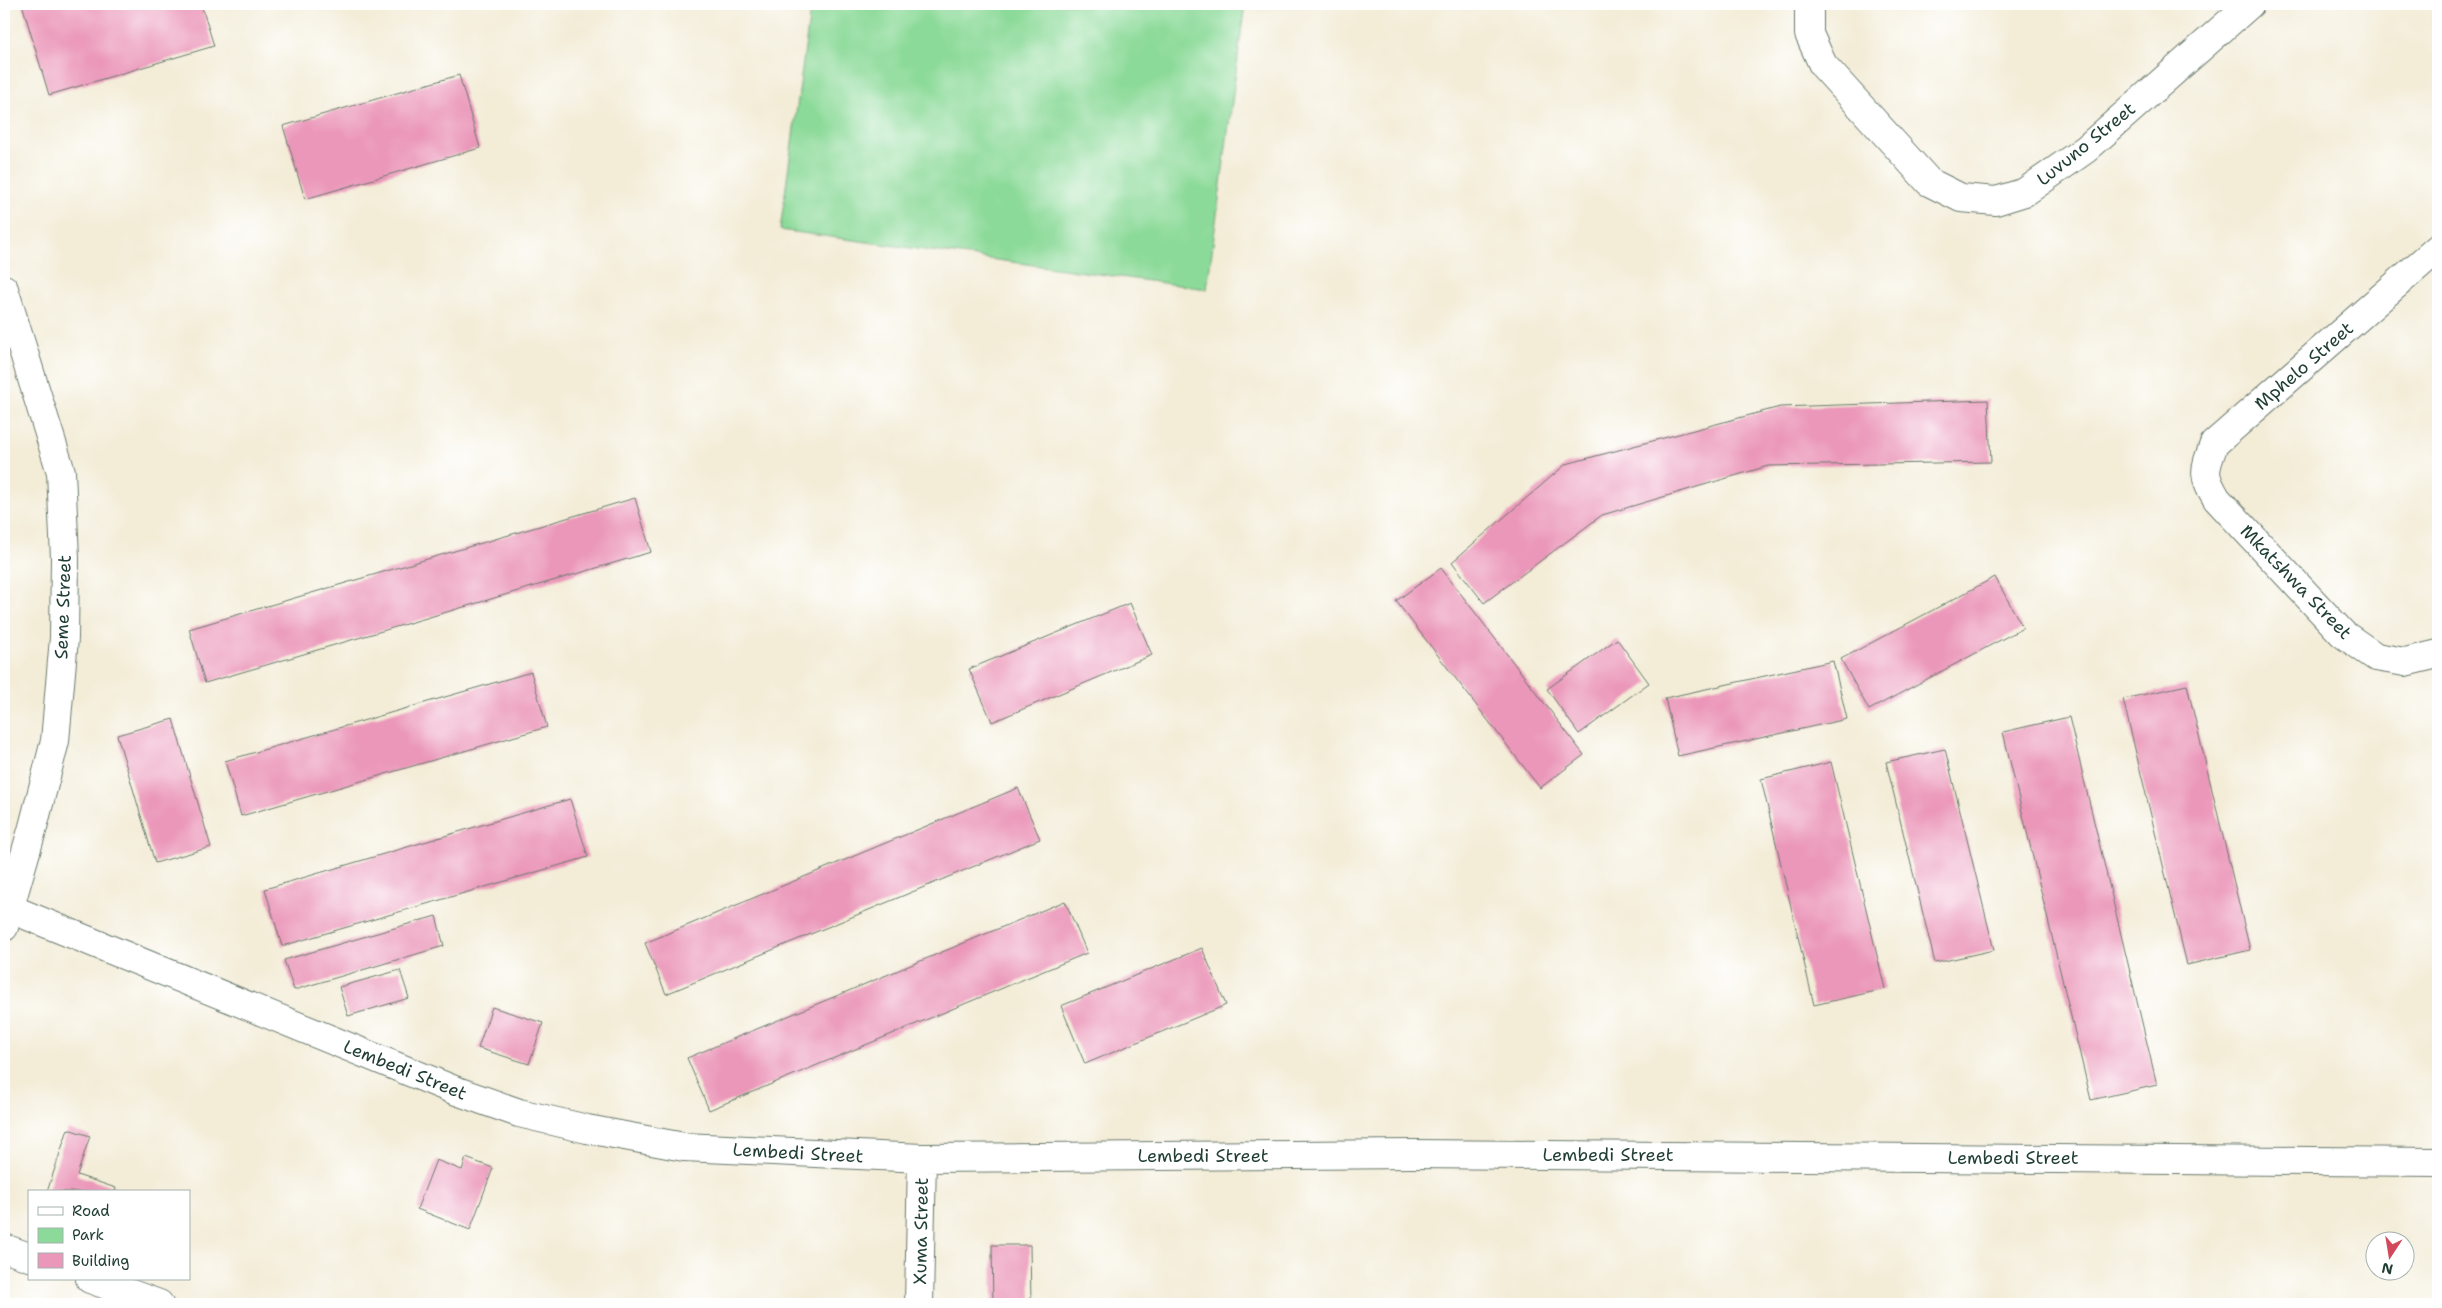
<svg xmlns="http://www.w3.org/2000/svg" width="2442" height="1308" font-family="'Shantell Sans',sans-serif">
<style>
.green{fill:#8cda99;stroke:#568c66}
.building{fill:#eb97b9}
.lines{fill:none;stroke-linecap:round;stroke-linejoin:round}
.minor-casing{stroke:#697a6d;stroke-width:30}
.minor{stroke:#fff;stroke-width:28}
.labels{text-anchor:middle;stroke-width:4;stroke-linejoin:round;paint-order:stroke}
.street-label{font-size:18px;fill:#1f3d34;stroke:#fff}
</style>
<rect width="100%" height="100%" fill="#fff"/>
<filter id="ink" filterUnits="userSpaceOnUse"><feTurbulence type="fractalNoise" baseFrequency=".02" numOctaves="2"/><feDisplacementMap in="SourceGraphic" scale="10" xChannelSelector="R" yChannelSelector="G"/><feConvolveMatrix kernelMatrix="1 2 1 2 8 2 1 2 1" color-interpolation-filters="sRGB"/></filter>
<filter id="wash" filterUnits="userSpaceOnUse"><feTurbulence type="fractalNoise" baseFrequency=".0096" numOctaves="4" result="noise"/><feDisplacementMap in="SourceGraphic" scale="20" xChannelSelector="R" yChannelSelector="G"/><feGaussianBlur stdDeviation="1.12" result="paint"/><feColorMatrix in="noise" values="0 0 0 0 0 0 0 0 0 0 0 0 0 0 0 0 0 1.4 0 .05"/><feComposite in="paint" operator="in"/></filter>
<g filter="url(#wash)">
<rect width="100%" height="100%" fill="#f3ecd7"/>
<!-- green -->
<path class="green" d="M811 4H1245L1207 289 780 230Z"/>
<g id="blocks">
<!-- building -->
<path class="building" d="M22 4H201L214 46 49 95Z
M459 75 480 148 305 199 283 126Z
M1988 400 1991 462 1768 466 1602 515 1484 603 1452 562 1566 464 1780 407Z
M635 498 651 552 205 683 189 629Z
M1441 568 1584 755 1540 788 1396 601Z
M1995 577 2023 628 1869 710 1841 659Z
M1130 603 1152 655 992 722 969 669Z
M1617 639 1649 683 1579 734 1547 689Z
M1833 661 1847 719 1678 756 1665 698Z
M531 672 547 727 241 816 225 761Z
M2187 685 2250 950 2187 965 2123 699Z
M2069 717 2157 1085 2091 1100 2003 732Z
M173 719 211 847 155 863 117 735Z
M1945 749 1994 950 1935 963 1886 762Z
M1831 762 1885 989 1814 1005 1761 779Z
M1018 788 1040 839 666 994 645 943Z
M570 799 588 857 282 946 265 889Z
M1065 901 1087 953 709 1110 687 1058Z
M436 916 444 946 294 990 284 960Z
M1202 948 1226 1005 1085 1064 1061 1006Z
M400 970 409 998 348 1016 339 987Z
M492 1007 543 1023 529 1064 478 1048Z
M68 1129 90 1136 77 1175 116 1188 115 1192H47Z
M466 1158 493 1168 470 1230 417 1209 436 1160 462 1170Z
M992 1245H1030L1031 1304H993Z"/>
</g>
</g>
<g filter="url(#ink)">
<use href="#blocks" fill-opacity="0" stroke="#697a6d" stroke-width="1"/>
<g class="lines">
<!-- minor casing -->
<g class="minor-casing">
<path id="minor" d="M1809 4V34L1823 65 1929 182 1961 198 1996 201 2025 192 2086 149 2250 4
M2438 248 2214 444C2204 471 2202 474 2217 499L2343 634 2376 657 2405 662 2438 654
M4 289 61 472 65 558 64 638 55 741 33 827 4 927
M11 909 454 1090 519 1113 587 1129 684 1147 922 1158 1412 1154 2438 1162
M4 1248 29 1257
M90 1279 159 1304
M919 1304 922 1158"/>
</g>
<!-- minor -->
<use href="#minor" class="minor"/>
</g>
</g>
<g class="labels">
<!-- street labels -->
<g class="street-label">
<text transform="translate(2086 144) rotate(-39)" y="6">Luvuno Street</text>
<text transform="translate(2304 366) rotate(-41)" y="6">Mphelo Street</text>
<text transform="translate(2296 582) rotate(46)" y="6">Mkatshwa Street</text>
<text transform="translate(63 607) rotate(-88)" y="6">Seme Street</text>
<text transform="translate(405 1070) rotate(22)" y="6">Lembedi Street</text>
<text transform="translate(798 1153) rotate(3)" y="6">Lembedi Street</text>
<text x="1608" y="1161">Lembedi Street</text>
<text x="1203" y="1162">Lembedi Street</text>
<text x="2013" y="1164">Lembedi Street</text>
<text transform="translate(921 1231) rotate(-89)" y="6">Xuma Street</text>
</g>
</g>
<!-- margin -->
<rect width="2442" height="1308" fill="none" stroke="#fff" stroke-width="20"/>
<!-- legend -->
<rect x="28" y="1190" width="162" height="90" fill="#ffffff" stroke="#a5b1ae"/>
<rect x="38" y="1207" width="25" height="8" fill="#ffffff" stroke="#a5b1ae"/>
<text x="72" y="1216" font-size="15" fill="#1f3d34">Road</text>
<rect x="38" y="1228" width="25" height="15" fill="#8cda99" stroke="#a5b1ae"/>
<text x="72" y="1240" font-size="15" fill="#1f3d34">Park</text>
<rect x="38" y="1253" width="25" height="15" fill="#eb97b9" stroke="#a5b1ae"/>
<text x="72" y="1266" font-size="15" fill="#1f3d34">Building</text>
<!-- north arrow -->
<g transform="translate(2390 1256) rotate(192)"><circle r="24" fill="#ffffff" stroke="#a5b1ae"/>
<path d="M0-4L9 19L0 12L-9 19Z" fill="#d1495b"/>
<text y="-8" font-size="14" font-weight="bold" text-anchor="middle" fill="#1f3d34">N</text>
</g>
</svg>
